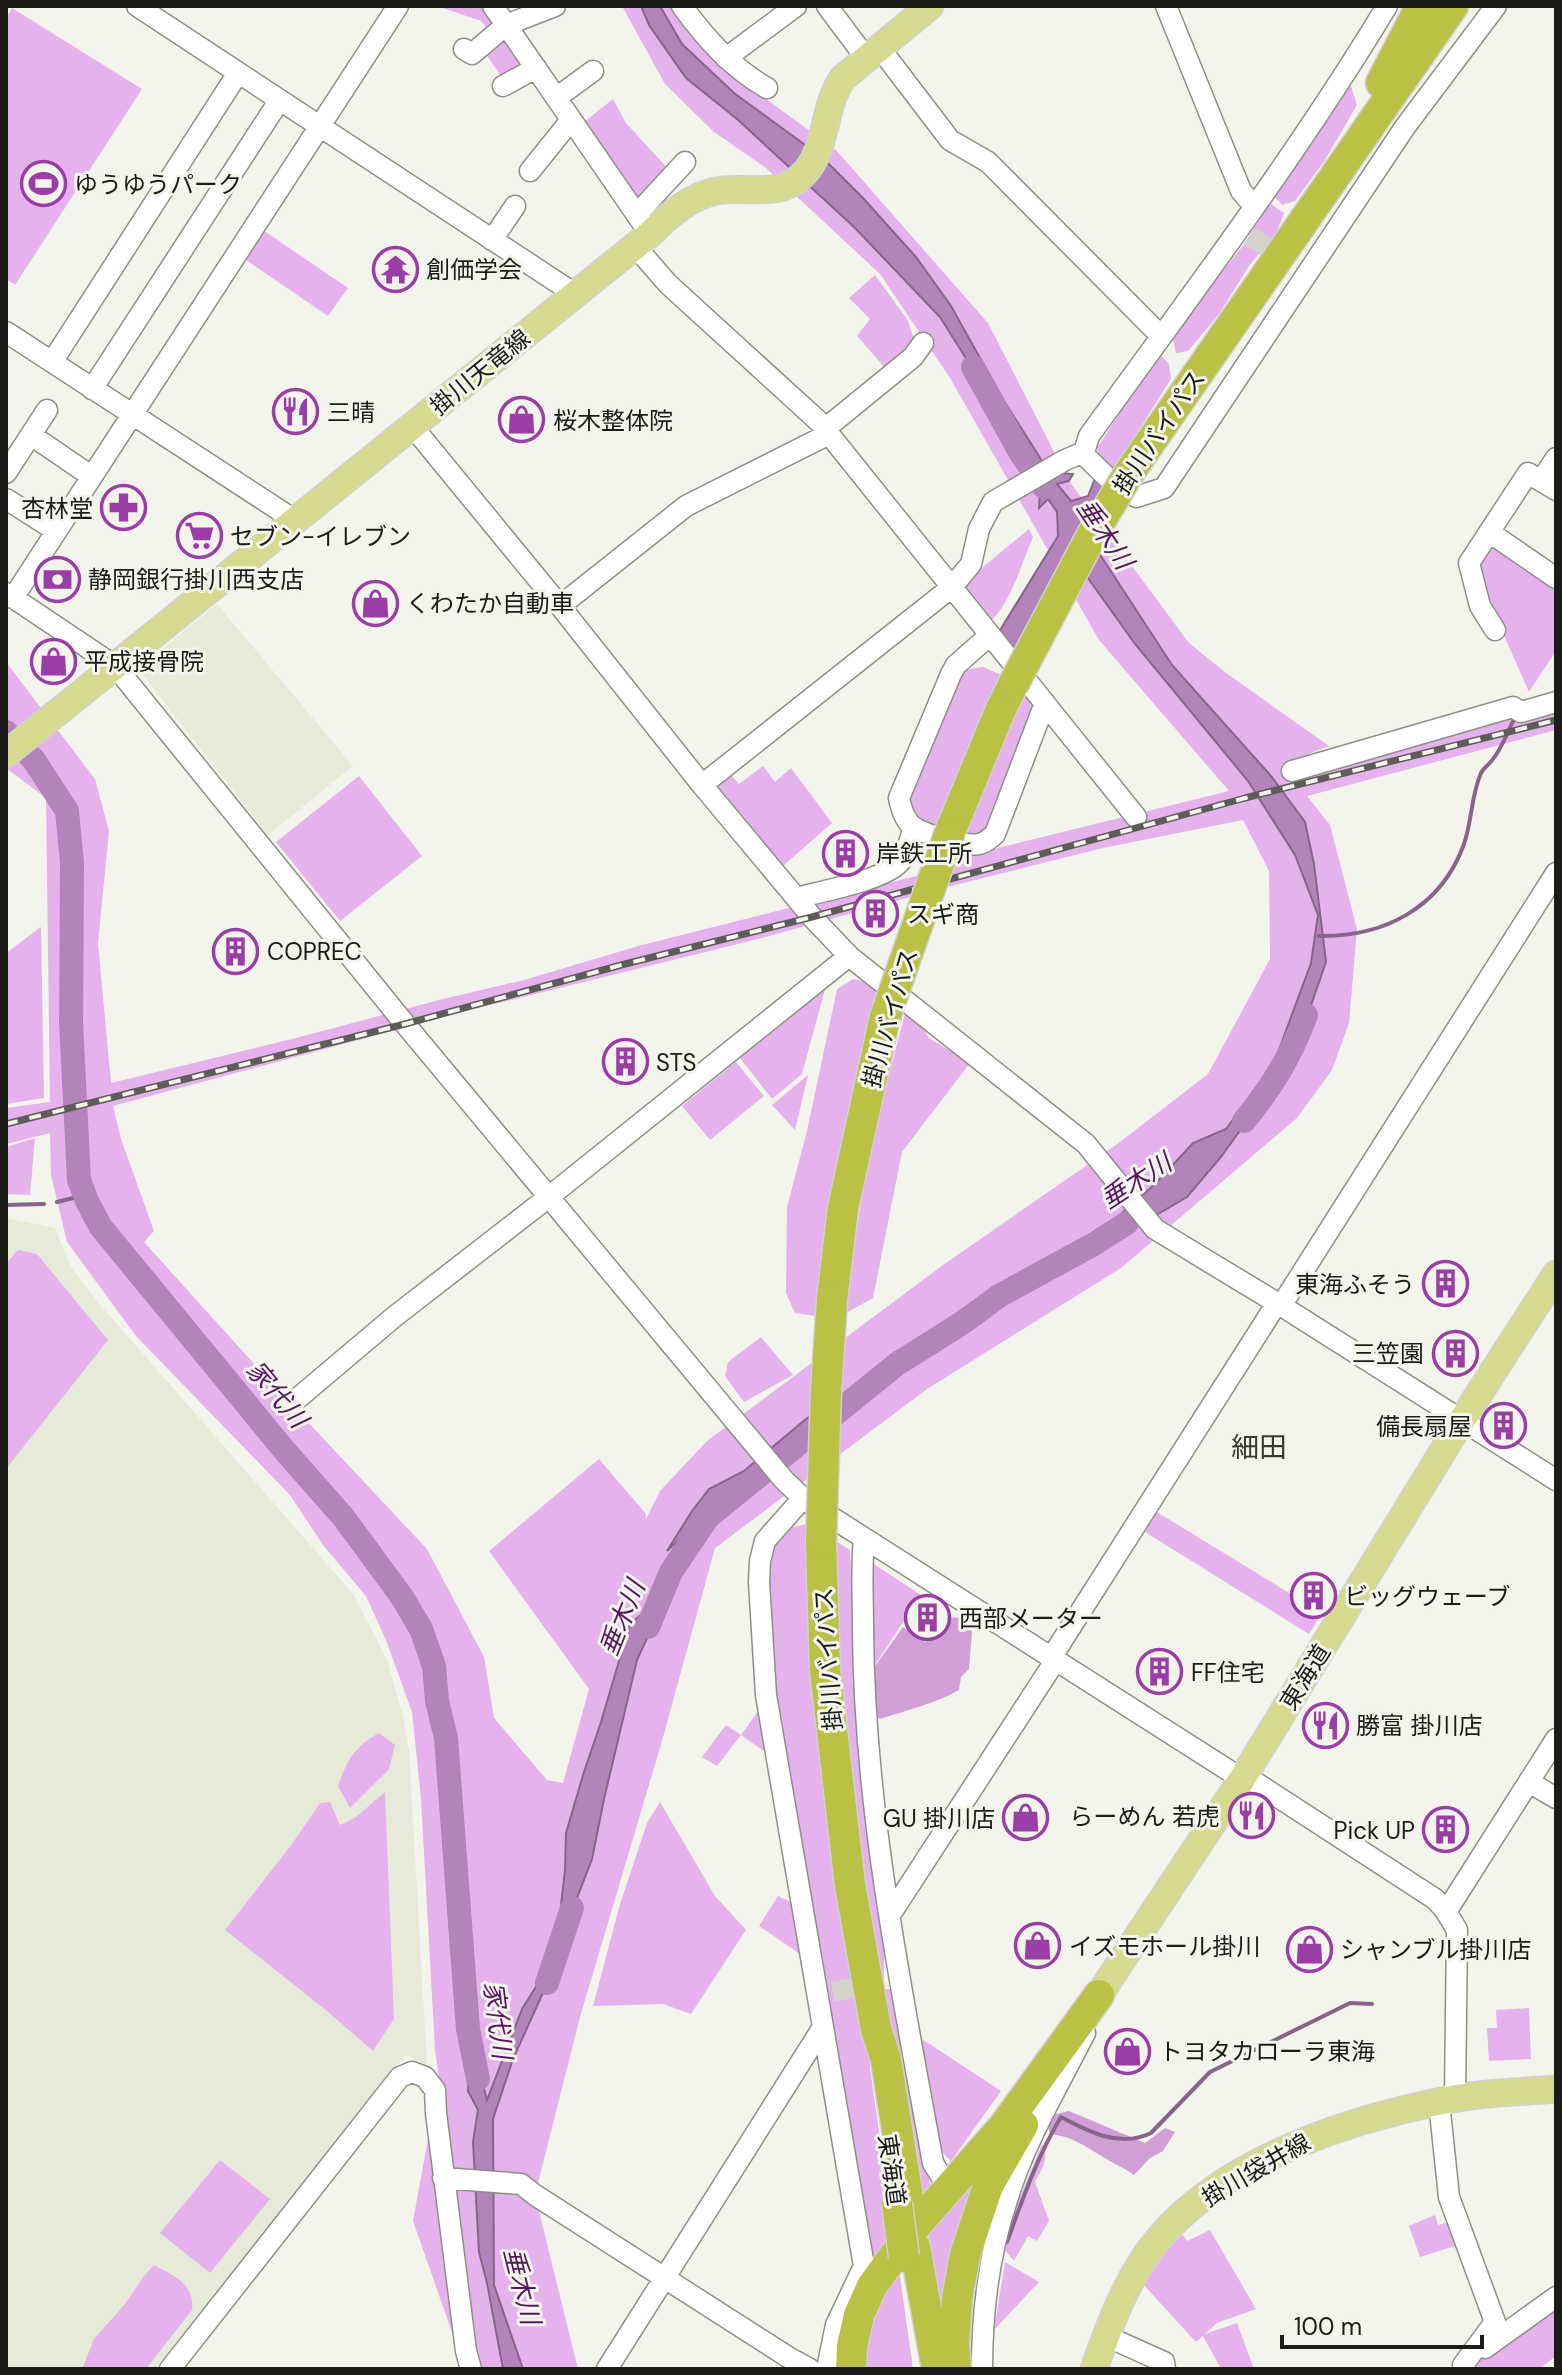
<svg xmlns="http://www.w3.org/2000/svg" width="1562" height="2375" viewBox="0 0 1562 2375" font-family="'DM Sans','Noto Sans JP',sans-serif">
<rect width="100%" height="100%" fill="#f3f4eb"/>
<!-- built -->
<path fill="#e8ead9" d="M217,604L353,766L268,835L138,669Z
M6,1218L55,1228L70,1265L95,1299L354,1595L387,1660L404,1720L409,1751L427,2066L407,2055L395,2067L164,2369H6Z"/>
<!-- green -->
<path fill="#e6b2ed" fill-rule="evenodd" d="M437,6H485L498,25L491,33L481,21Z
M622,6H676L729,72L836,150L988,323L1069,481L1189,643L1226,673L1329,746L1281,765L1291,777L1556,705V730L1307,796L1330,825L1357,929L1349,1023L1332,1070L1297,1118L1121,1268L927,1389L715,1548L662,1741L580,2017L535,2195L578,2369H461L454,2338L413,2221L439,2079L435,2050L421,1799L412,1712L386,1640L366,1596L323,1545L290,1495L136,1336L67,1242L51,1175L50,1133L6,1144V1108L50,1102L46,798L6,768V662L95,779L109,831L98,943L111,1083L296,1038L439,1000L524,980L642,945L936,871L955,848L994,849L1229,791L1099,640L950,378L880,274L766,168L714,132L665,84ZM1243,820L1269,871L1270,959L1208,1074L1116,1145L943,1265L707,1441L660,1491L646,1519V1514L599,1459L489,1551L589,1689L563,1783L547,1780L494,1718L484,1657L427,1549L274,1386L144,1242L154,1231L121,1139L113,1106L470,1010L758,939L928,892L1103,848Z
M12,8L142,89L15,285L6,279V18Z
M504,38L526,67L504,81L486,54Z
M1351,86L1357,105L1325,160L1295,201L1282,205L1274,196L1341,94Z
M613,99L626,123L670,171L640,203L583,123Z
M1270,203L1284,213L1277,232L1249,266L1219,314L1188,351L1176,353L1172,335L1242,247Z
M263,230L348,288L328,316L243,258Z
M875,275L907,319L914,339L886,369L857,336L870,319L849,298Z
M1159,353L1169,364L1171,379L1114,469L1102,461L1097,448Z
M1029,529L1033,537C1021,565 1011,603 988,624L959,587Z
M1495,546L1556,585V651L1529,692L1494,613L1482,593L1475,567Z
M983,667L1006,677L943,827L913,819L904,800L949,695L964,670Z
M1024,692L1034,704L1036,712L986,835L965,836Z
M763,766L775,782L791,768L832,823L783,866L716,787L731,775L739,784Z
M359,776L422,856L340,921L276,842Z
M41,927L44,1098L6,1104V953Z
M853,979L864,981L879,993L816,1316L795,1313L786,1293L787,1207L807,1131L837,989Z
M827,982L802,1074L772,1099L740,1058Z
M905,1014L921,1023L929,1038L970,1063L902,1152L873,1298L844,1314L869,1150Z
M736,1062L764,1096L710,1140L682,1106Z
M808,1075L795,1130L772,1105Z
M35,1138L30,1195L6,1194V1147Z
M18,1250L37,1254L108,1340L6,1469V1264Z
M761,1337L793,1375L744,1402L725,1376L728,1362Z
M1157,1512L1322,1613L1309,1634L1145,1532Z
M808,1524L850,1550L863,1784L884,1912V1981L869,2031L870,2069L895,2242L869,2267L770,1670L769,1556L770,1547L783,1529Z
M869,1561L921,1595L873,1668Z
M761,1707L768,1754L741,1735L717,1766L702,1757L726,1725L741,1735Z
M379,1733L395,1745L389,1769L350,1808L338,1786C348,1759 354,1747 379,1733Z
M385,1792L394,2019L373,2051L327,2011L225,1930L292,1844L320,1803L330,1802L340,1825L356,1817Z
M660,1802L715,1896L746,1930L691,2014L663,2004L593,2006L620,1904L647,1823Z
M778,1896L795,1904L803,1956L759,1926Z
M885,1989H897L932,2197L920,2195Z
M1529,2008L1531,2059L1489,2061L1487,2028H1497L1496,2010Z
M922,2039L1001,2091L951,2161L942,2152L932,2118Z
M1026,2106L952,2244L942,2323L927,2227Z
M1042,2144C1050,2158 1042,2169 1035,2182L1049,2221L1037,2241L1028,2236L1014,2261L1004,2249L1011,2219Z
M220,2160L270,2199L210,2273L160,2233Z
M1435,2215L1438,2225L1453,2221L1461,2244L1420,2257L1409,2226Z
M1210,2230L1256,2309L1217,2323L1205,2334L1237,2323L1254,2369H1221L1203,2336L1196,2342L1141,2282L1180,2231L1187,2241Z
M898,2262L913,2369H859L860,2347Z
M1005,2262L1039,2282L994,2330Z
M154,2265C174,2276 195,2284 192,2310L146,2369H82L94,2339L125,2304L144,2276Z
M1556,2304V2356L1539,2369H1451Z"/>
<!-- forest -->
<path fill="#d29ed8" d="M963,1617L972,1632L969,1669L961,1677L959,1690C934,1704 907,1710 880,1719L872,1712L868,1676L903,1627L925,1642L930,1639L949,1618Z
M1069,2111L1145,2143L1165,2128L1175,2132L1163,2151L1150,2158L1134,2175C1125,2168 1114,2164 1105,2158C1086,2147 1072,2136 1050,2134L1048,2127L1056,2114Z"/>
<!-- water -->
<path fill="#b583bb" stroke="#87648a" stroke-width="2" d="M641,6H660L682,44L734,93L823,158L863,198L916,257L951,306L1004,401L1049,472L1073,474L1069,481L1057,484L1071,501L1088,496L1096,476L1113,483L1084,530L1172,665L1271,776L1305,822L1314,864L1326,962L1301,1034L1265,1096L1221,1157L1187,1197L1127,1232L1088,1243L1155,1184L1193,1143L1226,1129L1273,1066L1311,963L1318,915L1295,855L1248,781L1135,644L1070,553L1014,664L994,640L1058,536L1057,512L1048,499L1039,508L1040,487L989,395L940,317L854,227L737,119L686,78L649,25Z
M845,1400L711,1510L667,1551L692,1511L709,1489L744,1471L807,1418Z
M660,1599L654,1623L637,1660L604,1799L592,1859L562,1937L560,1914L565,1870L566,1833L583,1775L601,1722L630,1624Z
M556,1955L547,1984L513,2059L493,2119L494,2285L523,2369H503L487,2283L479,2252L473,2142L478,2110L468,2091L471,2037L487,2100L522,2009Z"/>
<g fill="none" stroke-linecap="round" stroke-linejoin="round">
<!-- stream -->
<path stroke="#87648a" stroke-width="4" d="M1319,936C1384,937 1441,908 1464,844C1472,821 1471,796 1481,773C1484,767 1489,765 1493,759C1503,747 1508,729 1516,716
M57,1202L85,1195
M6,1205L44,1204
M1007,2242C1023,2198 1037,2157 1061,2117C1089,2132 1120,2148 1151,2133L1210,2072L1350,2003L1372,2004"/>
<!-- river -->
<path stroke="#b583bb" stroke-width="24" d="M973,367L1020,452L1044,487
M6,732L34,760L67,811L72,863L71,1022L79,1180L87,1201L100,1226L285,1451L344,1518L402,1597L421,1629L434,1666L437,1701L446,1738L468,2029L478,2079
M1244,1121C1272,1087 1291,1056 1306,1015
M648,1627L671,1572L708,1517L897,1364L962,1323L999,1296L1094,1244L1127,1223
M547,1983L572,1908"/>
<!-- minor-tunnel -->
<path stroke="#d3d3cb" stroke-width="20" stroke-dasharray="20 10" stroke-linecap="butt" d="M1250,236L1293,265
M833,1992L885,1981"/>
<defs>
<path id="minor" d="M137,6L575,294
M493,6L650,234
M682,6C706,39 732,68 767,88
M827,6L866,58
M1166,6L1241,191L1254,206
M879,47L950,140L988,162L1161,336
M464,49L472,54L506,25L555,6
M726,58L796,6
M503,86L536,68
M556,98L593,71
M530,171L571,120
M637,214L685,162
M492,240L515,206
M635,246L668,284L826,428L829,434L1136,817
M6,332L296,521
M52,362L238,73
M92,389L279,101
M413,427L560,606L702,785L812,917L849,956L1086,1144L1155,1229L1277,1303L1556,1480
M826,428L913,357L923,343
M31,435L91,476
M1082,453L1113,483L1136,497L1164,488L1405,127L1496,6
M1556,458L1541,481L1556,490
M6,473L47,410
M6,499L55,530
M1489,532L1556,578
M6,593L115,666L405,1024L784,1480L803,1498L828,1515L1242,1779
M13,598L398,6
M560,606L686,506L829,434
M1495,630L1480,606L1469,563L1528,473L1541,481
M990,635L956,665L951,674L899,798C901,808 904,819 912,826C923,834 966,847 979,844C986,843 990,838 995,834L1045,703
M1292,771L1513,707L1521,712L1556,702
M702,785L952,587L971,564L979,529L993,502L1065,460L1084,452L1089,436C1191,295 1297,155 1387,6
M796,898C822,891 881,881 899,863C907,855 910,838 914,827
M1281,1306L1556,873
M291,1404L394,1317L550,1196L849,956
M803,1498L765,1541L760,1561L759,1582L766,1695L864,2266L836,2325L827,2369
M864,1538C861,1568 863,1598 863,1629C864,1809 901,1986 933,2163L949,2189
M1051,1658L1277,1303
M1244,1775L1435,1899L1445,1910L1457,1930L1455,2098
M1529,1782L1556,1798
M1446,1912L1556,1739
M890,1915L1055,1661
M1439,2102L1449,2197L1495,2322L1463,2365
M443,2178L521,2184L535,2195L788,2357L810,2369
M1106,2336L1164,2362L1165,2369
M1485,2348L1556,2297
M170,2369L400,2077L412,2072L425,2077L435,2090L436,2113L466,2351L471,2369
M607,2369L823,2027
M982,2369C982,2312 989,2254 1007,2200C1024,2143 1058,2086 1085,2033"/>
<path id="major" d="M6,754L650,234C668,216 690,196 716,191C749,185 783,201 808,169C828,142 823,106 843,78L930,6
M1099,1995L1242,1779L1462,1420L1556,1274
M1094,2369C1107,2333 1120,2296 1141,2263C1203,2165 1344,2120 1452,2099C1486,2092 1522,2092 1556,2089"/>
<path id="highway" d="M1381,83L1421,6
M1129,473L1453,6
M950,832L1001,709L1013,685
M832,1300L843,1208L885,1017
M821,1542L825,1670L850,1885L876,2029L886,2060L908,2198
M915,2247L937,2369
M851,2369L852,2346L859,2315L872,2286L918,2223L1004,2126L1099,1995
M956,2369L954,2344L957,2299L965,2255L988,2186L1023,2125"/>
</defs>
<!-- minor casing -->
<use href="#minor" stroke="#8e8f86" stroke-width="23"/>
<!-- major casing -->
<use href="#major" stroke="#d1d1d1" stroke-width="29"/>
<!-- highway casing -->
<use href="#highway" stroke="#d1d1d1" stroke-width="33"/>
<!-- minor -->
<use href="#minor" stroke="#fff" stroke-width="20"/>
<!-- major -->
<use href="#major" stroke="#d6da8f" stroke-width="26"/>
<!-- highway -->
<use href="#highway" stroke="#bac145" stroke-width="30"/>
<defs>
<path id="rail" d="M6,1124L405,1024L625,964L812,917L1245,798L1556,720"/>
</defs>
<!-- rail casing -->
<use href="#rail" stroke="#5d5d58" stroke-width="7"/>
<!-- rail -->
<use href="#rail" stroke="#f3f4eb" stroke-width="4" stroke-dasharray="12" stroke-linecap="butt"/>
<defs>
<path id="highway-bridge" d="M1013,685L1092,535L1129,473
M885,1017L950,832
M821,1542L826,1392L832,1300
M897,2203L904,2257"/>
</defs>
<!-- highway-bridge casing -->
<use href="#highway-bridge" stroke="#d1d1d1" stroke-width="33" stroke-linecap="butt"/>
<!-- highway-bridge -->
<use href="#highway-bridge" stroke="#bac145" stroke-width="30"/>
</g>
<!-- icons -->
<defs>
<symbol id="stadium-ring" viewBox="-11 -11 22 22"><circle r="9.5" fill="#f3f4eb" stroke="#9a3da6" stroke-width="1.5"/><path d="M0-5a6.5 5 0 1 0 0 10a6.5 5 0 1 0 0-10ZM-3.5-1.8h7v3.6h-7Z" fill="#9a3da6"/></symbol>
<symbol id="temple-ring" viewBox="-11 -11 22 22"><circle r="9.5" fill="#f3f4eb" stroke="#9a3da6" stroke-width="1.5"/><path d="M0-6L5-2H3V0L6.5 2.5H4V6H1.5V3h-3V6H-4V2.5H-6.5L-3 0V-2H-5Z" fill="#9a3da6"/></symbol>
<symbol id="restaurant-ring" viewBox="-11 -11 22 22"><circle r="9.5" fill="#f3f4eb" stroke="#9a3da6" stroke-width="1.5"/><path d="M-5-6h1v4h1v-4h1v4h1v-4h1v5L-1.5 .5V6h-2V.5L-5-1ZM5-6V6H3V1.5H1.5Q1.5-4 5-6Z" fill="#9a3da6"/></symbol>
<symbol id="shop-ring" viewBox="-11 -11 22 22"><circle r="9.5" fill="#f3f4eb" stroke="#9a3da6" stroke-width="1.5"/><path d="M-5-2.5h2.3a2.7 3.5 0 0 1 5.4 0H5L5.5 6h-11ZM-1.5-2.5h3a1.5 2.3 0 0 0-3 0Z" fill="#9a3da6"/></symbol>
<symbol id="pharmacy-ring" viewBox="-11 -11 22 22"><circle r="9.5" fill="#f3f4eb" stroke="#9a3da6" stroke-width="1.5"/><path d="M-2-6h4v4h4v4h-4v4h-4v-4h-4v-4h4Z" fill="#9a3da6"/></symbol>
<symbol id="supermarket-ring" viewBox="-11 -11 22 22"><circle r="9.5" fill="#f3f4eb" stroke="#9a3da6" stroke-width="1.5"/><path d="M-6-5.5h2.5l.6 2H6L4.5 2H-2.5L-4.4-4H-6ZM-1.5 3.2a1.3 1.3 0 1 0 .1 0ZM3 3.2a1.3 1.3 0 1 0 .1 0Z" fill="#9a3da6"/></symbol>
<symbol id="bank-ring" viewBox="-11 -11 22 22"><circle r="9.5" fill="#f3f4eb" stroke="#9a3da6" stroke-width="1.5"/><path d="M-6-4H6V4H-6ZM0-2.3a2.3 2.3 0 1 0 0 4.6a2.3 2.3 0 1 0 0-4.6Z" fill="#9a3da6"/></symbol>
<symbol id="building-ring" viewBox="-11 -11 22 22"><circle r="9.5" fill="#f3f4eb" stroke="#9a3da6" stroke-width="1.5"/><path d="M-4-6H4V6H1V3H-1V6H-4ZM-2.5-4.3h1.7v1.8h-1.7ZM.8-4.3h1.7v1.8H.8ZM-2.5-1h1.7V.8h-1.7ZM.8-1h1.7V.8H.8Z" fill="#9a3da6"/></symbol>
</defs>
<g fill-rule="evenodd">
<use href="#stadium-ring" x="18" y="158" width="51" height="51"/>
<use href="#temple-ring" x="370" y="244" width="51" height="51"/>
<use href="#restaurant-ring" x="270" y="386" width="51" height="51"/>
<use href="#shop-ring" x="496" y="394" width="51" height="51"/>
<use href="#pharmacy-ring" x="98" y="482" width="51" height="51"/>
<use href="#supermarket-ring" x="174" y="510" width="51" height="51"/>
<use href="#bank-ring" x="32" y="554" width="51" height="51"/>
<use href="#shop-ring" x="350" y="578" width="51" height="51"/>
<use href="#shop-ring" x="28" y="636" width="51" height="51"/>
<use href="#building-ring" x="820" y="828" width="51" height="51"/>
<use href="#building-ring" x="850" y="888" width="51" height="51"/>
<use href="#building-ring" x="210" y="926" width="51" height="51"/>
<use href="#building-ring" x="600" y="1036" width="51" height="51"/>
<use href="#building-ring" x="1420" y="1258" width="51" height="51"/>
<use href="#building-ring" x="1430" y="1328" width="51" height="51"/>
<use href="#building-ring" x="1478" y="1400" width="51" height="51"/>
<use href="#building-ring" x="1288" y="1570" width="51" height="51"/>
<use href="#building-ring" x="902" y="1592" width="51" height="51"/>
<use href="#building-ring" x="1134" y="1646" width="51" height="51"/>
<use href="#restaurant-ring" x="1300" y="1700" width="51" height="51"/>
<use href="#restaurant-ring" x="1226" y="1790" width="51" height="51"/>
<use href="#shop-ring" x="1000" y="1792" width="51" height="51"/>
<use href="#building-ring" x="1420" y="1804" width="51" height="51"/>
<use href="#shop-ring" x="1012" y="1920" width="51" height="51"/>
<use href="#shop-ring" x="1284" y="1924" width="51" height="51"/>
<use href="#shop-ring" x="1102" y="2026" width="51" height="51"/>
</g>
<g text-anchor="middle" dominant-baseline="central" stroke-width="6" stroke-linejoin="round" paint-order="stroke">
<!-- poi labels -->
<g font-size="24" fill="#1b1b18" stroke="#f3f4eb" text-anchor="start">
<text x="74" y="184">ゆうゆうパーク</text>
<text x="426" y="269">創価学会</text>
<text x="327" y="412">三晴</text>
<text x="553" y="420">桜木整体院</text>
<text x="93" y="508" text-anchor="end">杏林堂</text>
<text x="230" y="536">セブン-イレブン</text>
<text x="88" y="579">静岡銀行掛川西支店</text>
<text x="406" y="603">くわたか自動車</text>
<text x="84" y="661">平成接骨院</text>
<text x="876" y="853">岸鉄工所</text>
<text x="907" y="914">スギ商</text>
<text x="267" y="951">COPREC</text>
<text x="656" y="1062">STS</text>
<text x="1415" y="1284" text-anchor="end">東海ふそう</text>
<text x="1424" y="1353" text-anchor="end">三笠園</text>
<text x="1472" y="1426" text-anchor="end">備長扇屋</text>
<text x="1344" y="1596">ビッグウェーブ</text>
<text x="959" y="1618">西部メーター</text>
<text x="1191" y="1672">FF住宅</text>
<text x="1356" y="1725">勝富 掛川店</text>
<text x="1220" y="1816" text-anchor="end">らーめん 若虎</text>
<text x="995" y="1818" text-anchor="end">GU 掛川店</text>
<text x="1415" y="1830" text-anchor="end">Pick UP</text>
<text x="1069" y="1946">イズモホール掛川</text>
<text x="1340" y="1949">シャンブル掛川店</text>
<text x="1159" y="2051">トヨタカローラ東海</text>
</g>
<!-- street labels -->
<g font-size="24" fill="#1b1b18" stroke="#f3f4eb">
<text transform="translate(480 372) rotate(-39)">掛川天竜線</text>
<text transform="translate(1159 432) rotate(-56)">掛川バイパス</text>
<text transform="translate(890 1018) rotate(-74)">掛川バイパス</text>
<text transform="translate(828 1659) rotate(-94)">掛川バイパス</text>
<text transform="translate(1305 1677) rotate(-58)">東海道</text>
<text transform="translate(892 2170) rotate(82)">東海道</text>
<text transform="translate(1256 2170) rotate(-30)">掛川袋井線</text>
</g>
<!-- water labels -->
<g font-size="26" font-style="italic" fill="#55175d" stroke="#f3f4eb">
<text transform="translate(1105 534) rotate(56)">垂木川</text>
<text transform="translate(1136 1181) rotate(-33)">垂木川</text>
<text transform="translate(277 1394) rotate(50)">家代川</text>
<text transform="translate(622 1618) rotate(-68)">垂木川</text>
<text transform="translate(498 2020) rotate(83)">家代川</text>
<text transform="translate(522 2286) rotate(76)">垂木川</text>
</g>
<!-- quarter labels -->
<g font-size="28" fill="#383931" stroke="#f3f4eb">
<text x="1259" y="1447">細田</text>
</g>
</g>
<!-- border -->
<rect width="1562" height="2375" fill="none" stroke="#1b1b18" stroke-width="16"/>
<!-- scale -->
<path d="M1282 2335v12h200v-12" fill="none" stroke="#1b1b18" stroke-width="4"/>
<text x="1294" y="2335" font-size="24" fill="#1b1b18" stroke="#f3f4eb" stroke-width="6" paint-order="stroke">100 m</text>
</svg>
